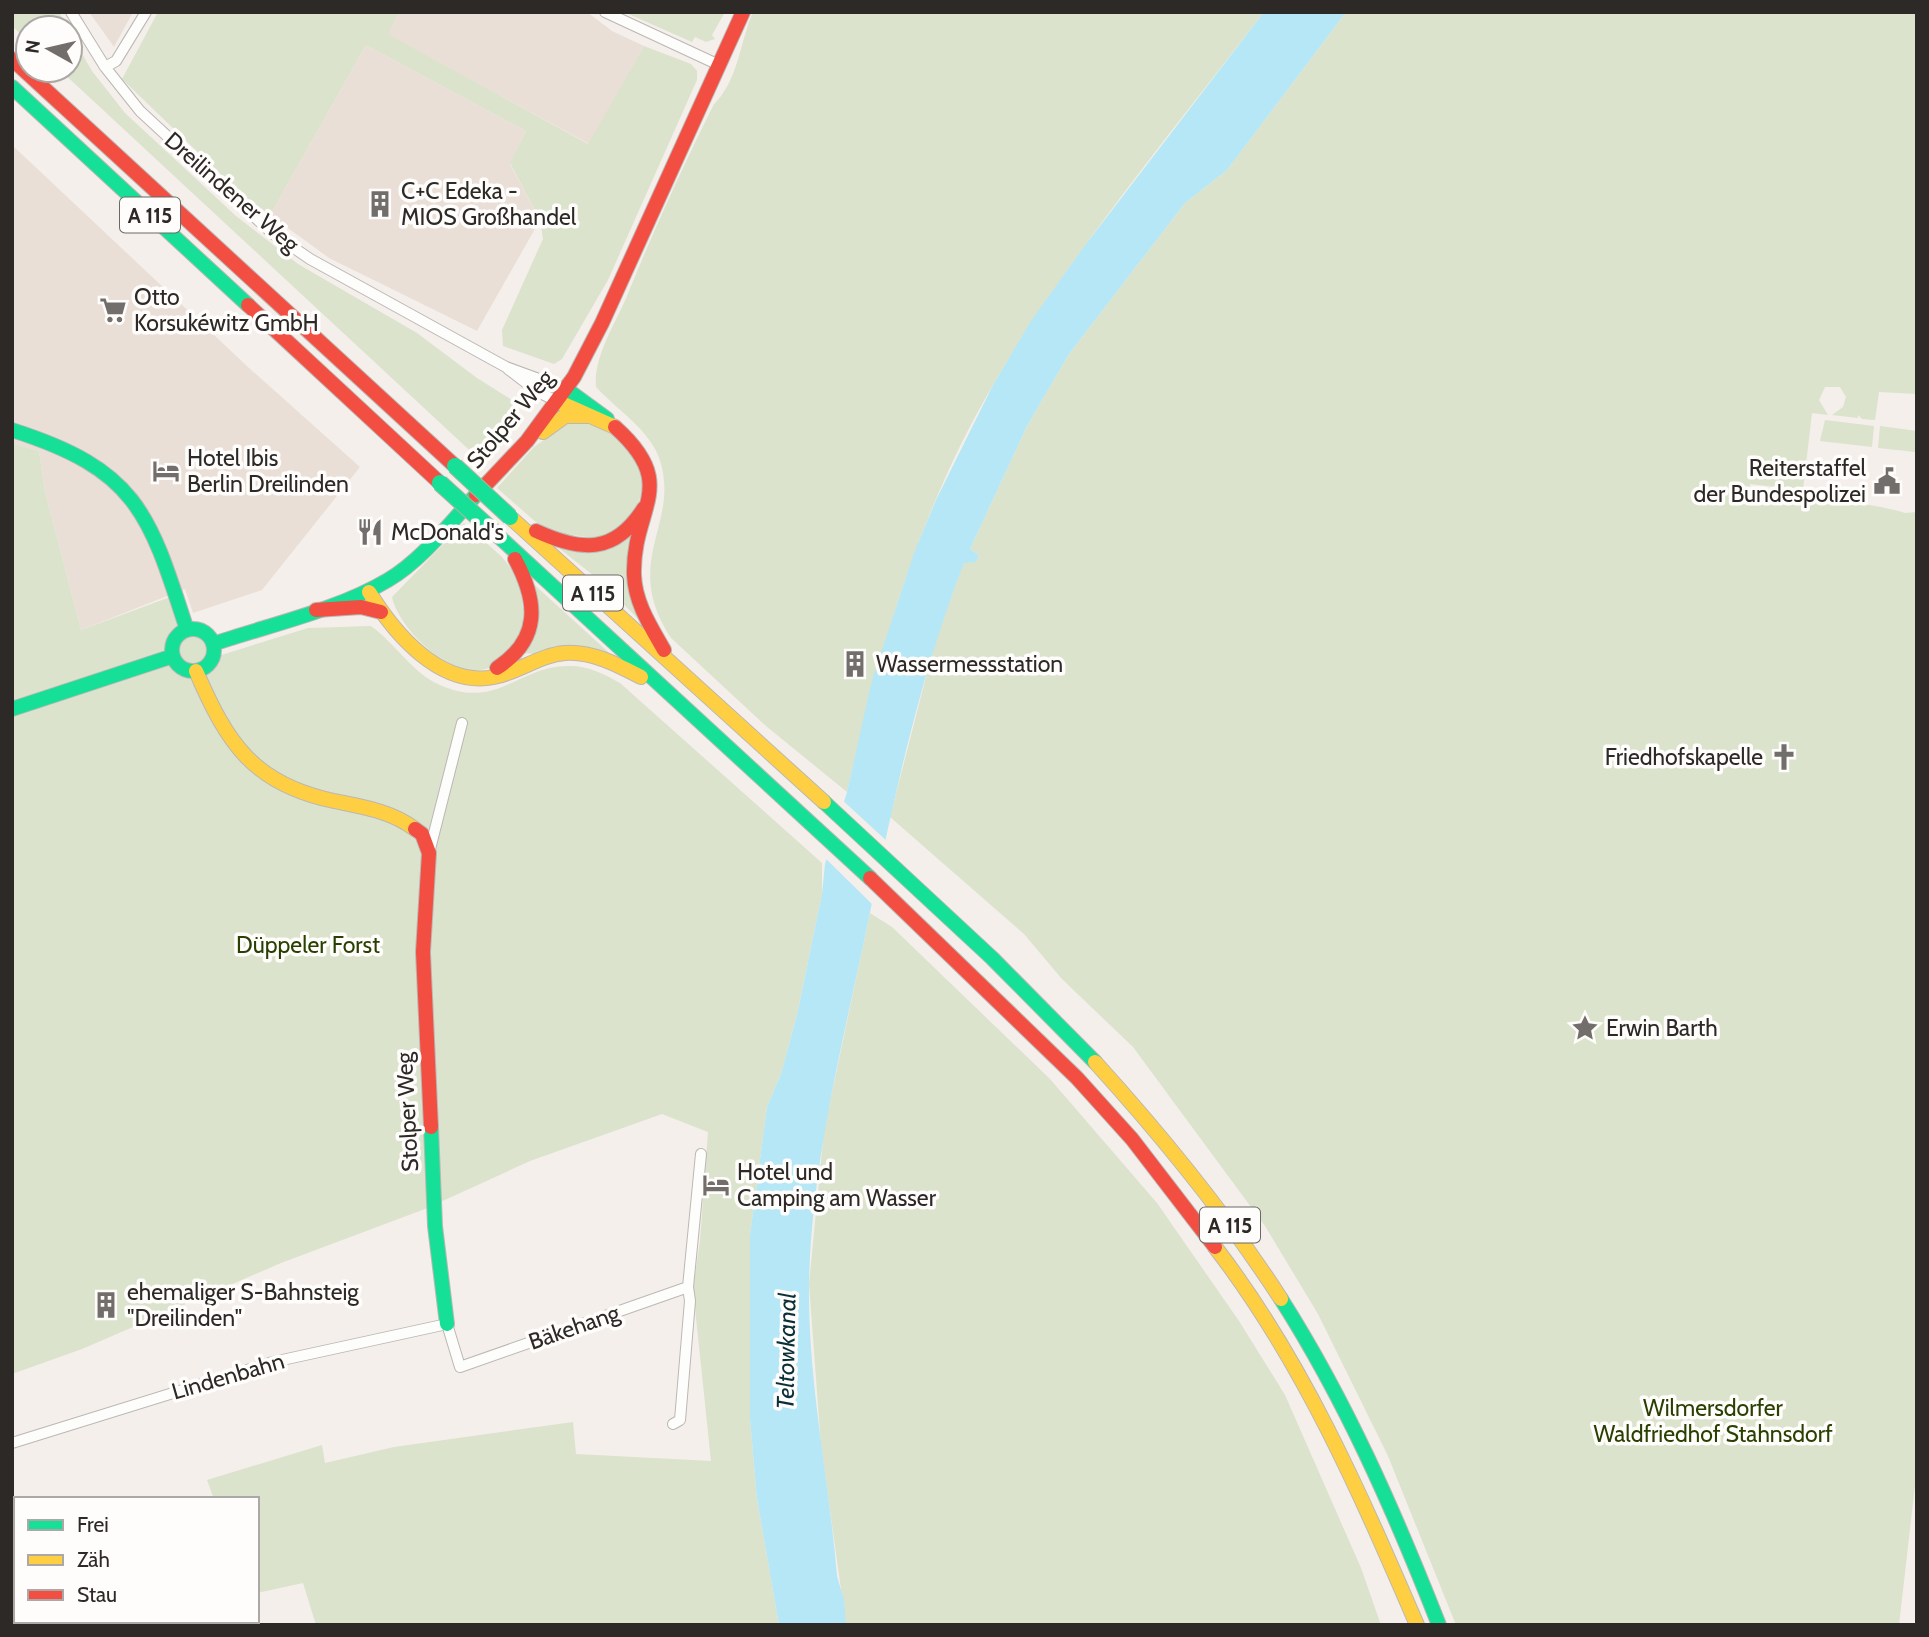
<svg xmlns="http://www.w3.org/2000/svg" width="1929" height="1637" viewBox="0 0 1929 1637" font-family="Cabin,sans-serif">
<rect width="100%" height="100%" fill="#f4efea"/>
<!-- built -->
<path fill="#eadfd7" d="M89,12H133L114,47Z
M399,12H587L612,31L644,46L589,144L387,34Z
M366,45L526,131L510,164L540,220L477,331L329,258L270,215Z
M12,145L248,367L360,467L262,590L193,613L185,589L81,630L45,492L39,451L12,443Z"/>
<!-- green -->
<path fill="#dbe3cc" d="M12,12H59L67,28H28V41L12,26Z
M158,12H399L388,34L588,144L644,46L691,64L697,71V80L608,280L562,359L554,364L503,346L502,330L543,239L540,220L510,163L526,131L366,45L270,215L264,216L122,79Z
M624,12H725L712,35L715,39L706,42L695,37L692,42Z
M753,12H1264C1170,134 1071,253 993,385C919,511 879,650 847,792L766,726L671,638C619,558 684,523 658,455C646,427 616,409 596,387C593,355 618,320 629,291C655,227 683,166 714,104C738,81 740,42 753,12Z
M1346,12H1917V394L1879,392L1875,420L1862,419L1858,415V418L1832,415L1843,407L1846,397L1840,387H1825L1819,400L1828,415L1812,413L1803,490L1750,484L1749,492L1780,496L1784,500C1796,491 1889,507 1905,513L1917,512V1468L1899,1625H1456L1388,1456L1318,1314L1265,1226L1133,1047L1062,979L1024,934L890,817L936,638L964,562H976L979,555L970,549L1027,426L1069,354L1185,203L1227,170Z
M70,33L92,71L125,113L236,216L298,264L417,333L477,378L520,405L479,459L60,70H70Z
M1825,420L1874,426L1872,447L1820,441Z
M569,422H590L624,442L633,452L642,476V492L637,507L628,522L600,539L546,531L497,488L534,447Z
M1880,426L1917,431L1916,452L1878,448Z
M12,443L39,451L45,492L81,630L170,597L177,625L165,653L164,664H170L197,679L208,674L218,656L308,628L371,626C396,644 412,673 440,685C497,711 521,664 570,666C589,666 604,674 620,683L822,863V894L797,1015L781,1074L767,1107L750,1235V1419L757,1499L779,1625H316L303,1583L257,1593V1499H214L207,1480L322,1445L325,1463L394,1447L573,1422L576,1454L711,1461L693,1289L700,1241L708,1132L662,1114L530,1161L425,1209L281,1263L82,1349L12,1374Z
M464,523L502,557L520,580L525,629C516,639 508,655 498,663C461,691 399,631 392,597Z
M633,528L642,623L603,583L560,549Z
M528,579L617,660L521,653Z
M176 649a16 16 0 1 1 32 0a16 16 0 1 1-32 0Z
M870,913L892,927L1050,1079L1157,1203L1239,1321L1285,1395L1361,1568L1381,1625H846L821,1446L809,1284L824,1130Z"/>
<!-- water -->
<path fill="#b5e7f7" d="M1264,12H1346L1227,170L1185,203L1069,354L1027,426L970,549L979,555L976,562L964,563C916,686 890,817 863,946C839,1058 811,1171 809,1286C808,1383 829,1479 837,1576L844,1600L846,1625H779L757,1499L750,1419V1235L767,1107L781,1074L797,1015L822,894L825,864L847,792L872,680L914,553L936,500L993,385L1031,321L1083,248Z"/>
<!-- pier -->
<path fill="#f4efea" d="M839,797L889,843L875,907L823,856Z"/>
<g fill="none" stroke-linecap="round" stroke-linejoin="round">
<defs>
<path id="street" d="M71,12L105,67L140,111L272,233L310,259L506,367L566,389
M605,12L719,65
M105,67L116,61L146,12
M508,369L538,392L559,402
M429,853L462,723
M673,1424L680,1420L690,1301L688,1287L701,1154
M12,1443L273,1362L447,1324L460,1367L688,1287
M146,1621L147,1625
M47,1625L58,1621"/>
<path id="fast" d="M12,87L248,305
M566,389L607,419
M12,430C137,470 149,512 187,630
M495,533L870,878
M172 650a21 21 0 1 1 42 0a21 21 0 1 1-42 0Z
M213,644C269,625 338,610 388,580C422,560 450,523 476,495
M12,709L173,656
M824,802L992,958L1095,1062
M431,1127L435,1226L447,1324
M1281,1299C1346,1401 1395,1513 1439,1625"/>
<path id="slow" d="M559,402L615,427
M543,432L565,416H589
M510,517L824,802
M369,592C394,633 440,688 494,677C519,672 540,655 565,653C592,651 618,665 641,677
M196,671C227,743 253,784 334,801C363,807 391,811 415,829
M1095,1062C1163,1137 1226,1214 1281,1299
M1215,1247C1303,1361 1360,1493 1417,1625"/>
<path id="jam" d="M12,59L455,466
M248,305L440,483
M615,427C681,486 632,507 634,575C635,603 651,627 664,650
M476,495L527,441L574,377L602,323L743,12
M536,531C582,552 615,554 644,508
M316,610L361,607L381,612
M497,668C541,639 538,602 515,559
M415,829L422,834L429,853L423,952L431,1127
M870,878L1077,1078L1132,1139L1215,1247"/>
</defs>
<!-- street casing -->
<use href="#street" stroke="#bbb7b4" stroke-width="12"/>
<!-- fast casing -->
<use href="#fast" stroke="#bbb7b4" stroke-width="16"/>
<!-- slow casing -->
<use href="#slow" stroke="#bbb7b4" stroke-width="16"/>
<!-- jam casing -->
<use href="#jam" stroke="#bbb7b4" stroke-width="16"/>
<!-- street -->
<use href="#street" stroke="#fdfdfc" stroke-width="10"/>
<!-- fast -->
<use href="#fast" stroke="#16e098" stroke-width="14"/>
<!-- slow -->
<use href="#slow" stroke="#ffcf43" stroke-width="14"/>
<!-- jam -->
<use href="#jam" stroke="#f24e42" stroke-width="14"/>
<defs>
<path id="fast-bridge" d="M455,466L510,517
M440,483L495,533"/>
</defs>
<!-- fast-bridge casing -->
<use href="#fast-bridge" stroke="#b5b2a2" stroke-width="18" stroke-linecap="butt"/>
<!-- fast-bridge -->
<use href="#fast-bridge" stroke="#16e098" stroke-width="16"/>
</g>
<!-- icons -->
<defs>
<symbol id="building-bare" viewBox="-9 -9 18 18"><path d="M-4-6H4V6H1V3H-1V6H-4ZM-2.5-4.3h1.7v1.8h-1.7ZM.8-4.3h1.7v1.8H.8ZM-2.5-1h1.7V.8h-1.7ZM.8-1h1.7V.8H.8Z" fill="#726e6b" stroke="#fffdfb" stroke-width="2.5" paint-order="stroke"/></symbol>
<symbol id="supermarket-bare" viewBox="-9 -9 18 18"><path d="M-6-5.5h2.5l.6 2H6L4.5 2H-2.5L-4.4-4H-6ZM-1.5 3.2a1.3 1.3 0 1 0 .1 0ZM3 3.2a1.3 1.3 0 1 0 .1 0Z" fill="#726e6b" stroke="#fffdfb" stroke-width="2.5" paint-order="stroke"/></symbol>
<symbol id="hotel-bare" viewBox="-9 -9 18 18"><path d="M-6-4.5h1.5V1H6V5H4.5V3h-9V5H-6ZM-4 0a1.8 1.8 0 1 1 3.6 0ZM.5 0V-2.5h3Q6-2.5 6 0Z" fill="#726e6b" stroke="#fffdfb" stroke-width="2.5" paint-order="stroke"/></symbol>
<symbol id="civic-bare" viewBox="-9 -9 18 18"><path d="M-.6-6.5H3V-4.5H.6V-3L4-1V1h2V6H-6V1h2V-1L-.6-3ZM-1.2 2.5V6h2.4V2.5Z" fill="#726e6b" stroke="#fffdfb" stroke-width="2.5" paint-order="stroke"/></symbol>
<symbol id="restaurant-bare" viewBox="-9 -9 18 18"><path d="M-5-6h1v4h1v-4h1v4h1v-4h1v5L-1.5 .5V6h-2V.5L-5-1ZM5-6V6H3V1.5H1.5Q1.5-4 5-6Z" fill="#726e6b" stroke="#fffdfb" stroke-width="2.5" paint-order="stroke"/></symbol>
<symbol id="church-bare" viewBox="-9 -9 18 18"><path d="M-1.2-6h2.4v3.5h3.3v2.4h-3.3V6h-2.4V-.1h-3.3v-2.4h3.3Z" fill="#726e6b" stroke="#fffdfb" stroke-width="2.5" paint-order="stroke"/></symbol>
<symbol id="sight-bare" viewBox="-9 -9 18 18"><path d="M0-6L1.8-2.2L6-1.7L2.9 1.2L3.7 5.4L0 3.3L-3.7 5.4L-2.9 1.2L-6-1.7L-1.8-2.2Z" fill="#726e6b" stroke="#fffdfb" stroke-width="2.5" paint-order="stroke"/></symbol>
</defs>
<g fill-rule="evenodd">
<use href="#building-bare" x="361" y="185" width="38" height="38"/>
<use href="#supermarket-bare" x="94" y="291" width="38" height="38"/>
<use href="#hotel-bare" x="147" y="452" width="38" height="38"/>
<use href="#civic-bare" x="1868" y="462" width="38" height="38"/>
<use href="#restaurant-bare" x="351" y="513" width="38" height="38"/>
<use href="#building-bare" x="836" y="645" width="38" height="38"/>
<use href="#church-bare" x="1765" y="738" width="38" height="38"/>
<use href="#sight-bare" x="1566" y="1009" width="38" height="38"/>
<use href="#hotel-bare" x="697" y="1166" width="38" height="38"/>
<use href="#building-bare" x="87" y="1286" width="38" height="38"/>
</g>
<g text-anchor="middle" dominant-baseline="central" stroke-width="7" stroke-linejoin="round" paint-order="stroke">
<!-- shield labels -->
<g fill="#fffdfb" stroke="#6b6966" stroke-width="2">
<rect x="120" y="197.5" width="60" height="35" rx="5"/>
<rect x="563" y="575.5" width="60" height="35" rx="5"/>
<rect x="1200" y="1207.5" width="60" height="35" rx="5"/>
</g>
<g font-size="21" font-weight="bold" fill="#2c2926">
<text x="150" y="215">A 115</text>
<text x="593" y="593">A 115</text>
<text x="1230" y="1225">A 115</text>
</g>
<!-- poi labels -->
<g font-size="23" fill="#2c2926" stroke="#fffdfb" text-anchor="start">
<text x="401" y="191">C+C Edeka -<tspan x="401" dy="26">MIOS Großhandel</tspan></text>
<text x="134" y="297">Otto<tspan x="134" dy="26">Korsukéwitz GmbH</tspan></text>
<text x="187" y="458">Hotel Ibis<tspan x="187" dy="26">Berlin Dreilinden</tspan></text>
<text x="1866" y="468" text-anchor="end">Reiterstaffel<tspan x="1866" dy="26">der Bundespolizei</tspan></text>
<text x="391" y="532">McDonald's</text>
<text x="876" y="664">Wassermessstation</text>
<text x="1763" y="757" text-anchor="end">Friedhofskapelle</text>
<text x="1606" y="1028">Erwin Barth</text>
<text x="737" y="1172">Hotel und<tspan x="737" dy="26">Camping am Wasser</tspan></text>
<text x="127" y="1292">ehemaliger S-Bahnsteig<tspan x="127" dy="26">"Dreilinden"</tspan></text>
</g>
<!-- street labels -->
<g font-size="23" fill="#2c2926" stroke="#fffdfb">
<text transform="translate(232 192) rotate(41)">Dreilindener Weg</text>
<text transform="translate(510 419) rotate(-50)">Stolper Weg</text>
<text transform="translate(407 1112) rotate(-93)">Stolper Weg</text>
<text transform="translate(574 1327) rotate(-19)">Bäkehang</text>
<text transform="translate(228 1376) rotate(-16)">Lindenbahn</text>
</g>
<!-- park labels -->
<g font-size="23" fill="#2a4002" stroke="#fffdfb">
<text x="308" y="945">Düppeler Forst</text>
<text x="1713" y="1408">Wilmersdorfer<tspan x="1713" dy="26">Waldfriedhof Stahnsdorf</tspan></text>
</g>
<!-- water labels -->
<g font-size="24" font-style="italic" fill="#0b2f39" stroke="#fffdfb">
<text transform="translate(786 1351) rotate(-89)">Teltowkanal</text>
</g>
</g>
<!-- border -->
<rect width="1929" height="1637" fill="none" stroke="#2c2926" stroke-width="28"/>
<!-- legend -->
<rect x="14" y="1497" width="245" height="126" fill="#fffdfb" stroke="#aba8a6" stroke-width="2"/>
<rect x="28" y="1520" width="35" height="10" fill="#16e098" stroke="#aba8a6" stroke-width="2"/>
<text x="77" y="1532" font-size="21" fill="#2c2926">Frei</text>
<rect x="28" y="1555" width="35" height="10" fill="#ffcf43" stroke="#aba8a6" stroke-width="2"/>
<text x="77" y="1567" font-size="21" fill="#2c2926">Zäh</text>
<rect x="28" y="1590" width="35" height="10" fill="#f24e42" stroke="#aba8a6" stroke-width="2"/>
<text x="77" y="1602" font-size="21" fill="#2c2926">Stau</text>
<!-- north arrow -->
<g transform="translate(49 49) rotate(278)"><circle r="33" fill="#fffdfb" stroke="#aba8a6" stroke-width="2"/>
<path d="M0-5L12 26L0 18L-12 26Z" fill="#726e6b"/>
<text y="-10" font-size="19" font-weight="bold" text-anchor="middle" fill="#2c2926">N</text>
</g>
</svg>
